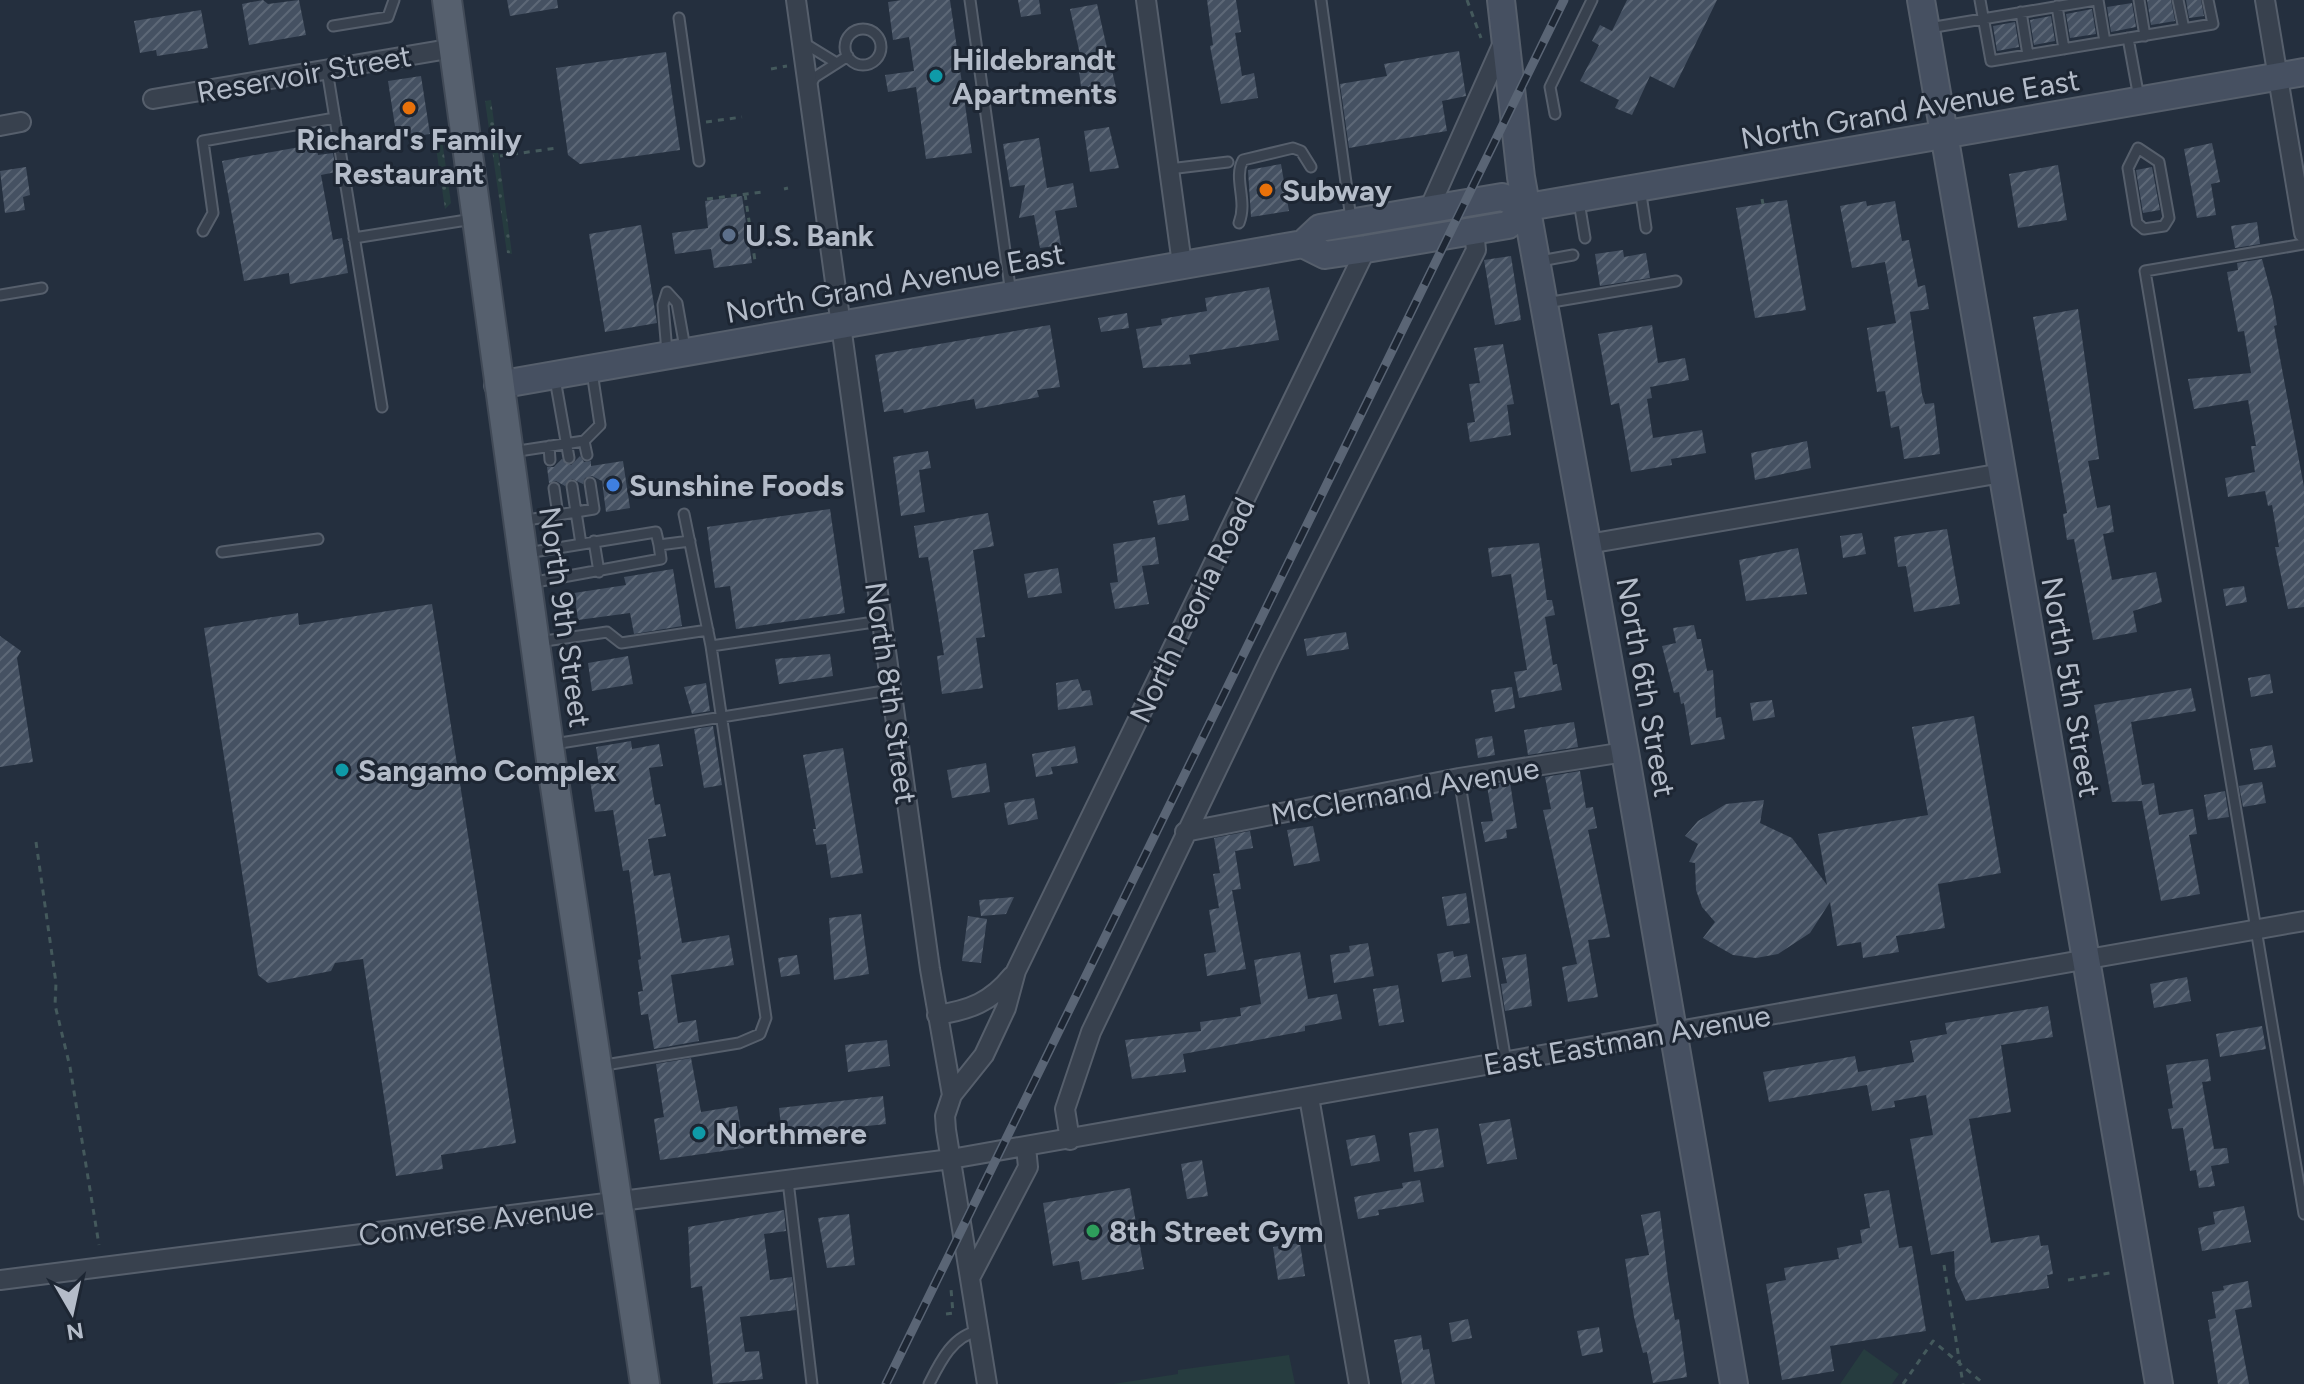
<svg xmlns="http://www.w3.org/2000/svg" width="2304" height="1384" viewBox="0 0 2304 1384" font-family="Figtree,sans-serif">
<defs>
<pattern id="grass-dots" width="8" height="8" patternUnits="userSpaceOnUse" patternTransform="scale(2)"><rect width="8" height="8" fill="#263c3f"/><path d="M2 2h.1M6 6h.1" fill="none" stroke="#435659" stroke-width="1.8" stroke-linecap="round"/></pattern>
<pattern id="building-hatch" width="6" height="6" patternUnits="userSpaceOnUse" patternTransform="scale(2)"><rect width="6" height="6" fill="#455162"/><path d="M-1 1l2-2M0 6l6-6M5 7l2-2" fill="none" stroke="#5d6877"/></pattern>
</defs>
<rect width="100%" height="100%" fill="#242f3e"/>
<!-- grass -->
<path fill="url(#grass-dots)" d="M491,100L512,254L507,253L485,101Z
M441,133L451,203L445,209L434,134Z"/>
<!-- park -->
<path fill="#263c3f" d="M1864,1349L1899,1374L1892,1384H1840Z
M1289,1355L1295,1384H1113L1178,1374V1370Z"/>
<!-- building -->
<path fill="url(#building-hatch)" d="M263,0L268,4L299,0L306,35L249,45L242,4Z
M507,0H557L558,8L510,16Z
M902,0H950L972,153L926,159L916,87L888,92L885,75L914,71L909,37L893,40L888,2Z
M1018,0H1039L1041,14L1021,17Z
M1207,0H1236L1241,32L1235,33L1242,76L1254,73L1258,98L1221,104L1210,46L1213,45Z
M1627,0H1717L1674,88L1650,76L1632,115L1615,108L1619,100L1580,81L1599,45L1592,41L1600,25L1612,31Z
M2147,0H2171L2175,21L2151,25Z
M2186,0H2201L2204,16L2189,18Z
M2132,3L2136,27L2111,32L2107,7Z
M1097,4L1116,88L1082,93L1078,65L1082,64L1070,9Z
M2092,9L2096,34L2070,38L2066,14Z
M201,10L208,48L157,56L156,50L140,53L134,21Z
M2051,16L2055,41L2034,45L2030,20Z
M2015,22L2019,47L1997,51L1993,26Z
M1459,51L1466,96L1442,101L1447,131L1349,148L1340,84L1387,76L1384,64Z
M666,52L680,150L580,164L568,155L556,68Z
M421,76L430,134L397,139L388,81Z
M1109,127L1119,168L1090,172L1084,131Z
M1039,138L1047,188L1073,183L1077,207L1055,211L1061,245L1040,248L1034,215L1019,218L1025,185L1010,187L1003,144Z
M2212,143L2220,182L2211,184L2216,215L2197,218L2184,149Z
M316,144L318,155L333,153L336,172L321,175L333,240L342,238L348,273L290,284L289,273L244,281L222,161Z
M1281,164L1289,211L1251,217L1248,170Z
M2058,165L2067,220L2018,228L2009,174Z
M26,167L30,195L23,197L25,210L5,213L0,171Z
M2152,167L2160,210L2143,213L2136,170Z
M742,196L752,263L714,268L711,249L675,254L672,233L708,228L705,201Z
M1787,200L1806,310L1755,318L1736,208Z
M1866,201L1867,206L1895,201L1902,241L1909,240L1918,287L1925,285L1929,309L1910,312L1922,394L1925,404L1934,403L1940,454L1904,459L1899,426L1891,428L1885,391L1877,392L1867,328L1896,323L1885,262L1852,268L1840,206Z
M2257,222L2260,244L2235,248L2231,226Z
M641,225L657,323L605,332L589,234Z
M1623,250L1624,257L1646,253L1650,278L1600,286L1595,254Z
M1511,256L1521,320L1495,325L1484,260Z
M2262,259L2273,300L2277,325L2274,326L2304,487V607L2288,609L2275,547H2279L2272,505L2268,506L2265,491L2228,497L2225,478L2255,472L2251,446H2256L2248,400L2194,409L2188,379L2251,373L2244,331L2238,332L2227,272L2238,270L2237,263Z
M1269,287L1279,340L1189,355L1191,364L1143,368L1136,329L1162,325L1161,319L1207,311L1205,298Z
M2078,309L2099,459L2088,461L2097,508L2110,505L2114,532L2103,534L2112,580L2156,572L2162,602L2133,611L2137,632L2093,640L2074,539L2067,540L2063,514L2067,513L2033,317Z
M1127,313L1129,328L1101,332L1098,318Z
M1050,325L1060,387L1037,390L1039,397L976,409L974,399L904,413L903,409L884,412L875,355Z
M1652,325L1658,363L1685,358L1689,380L1650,387L1652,398L1647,399L1653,438L1702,430L1706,453L1671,459L1672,465L1631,472L1619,403L1611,405L1598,334Z
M1503,344L1514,404L1507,405L1511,435L1470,442L1467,423L1475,422L1469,384L1480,383L1474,348Z
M1807,441L1811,468L1755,480L1751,453Z
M928,451L931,468L919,470L925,512L901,516L893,457Z
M580,456L584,462L591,461V466L623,461L630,508L606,512L602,481L592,476L585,478L583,484L572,479L565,486L556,481L549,483L547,467H554L562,459L571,465Z
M1185,495L1189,520L1158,525L1153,501Z
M830,509L845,613L736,629L730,586L715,588L707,527Z
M988,513L994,546L973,550L985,637L976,638L983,688L942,694L937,656L944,655L937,610L928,557L919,558L914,526Z
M1947,529L1960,604L1914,612L1906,566L1898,567L1894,537Z
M1862,533L1866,554L1843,558L1840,536Z
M1155,537L1159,564L1142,566L1149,604L1115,609L1110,583L1118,582L1113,544Z
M1539,543L1547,600H1552L1555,615L1545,617L1553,665L1557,664L1562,690L1519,698L1514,672L1527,670L1511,574L1492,577L1488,548Z
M1798,548L1807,594L1746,601L1739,560Z
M1058,568L1062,593L1028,598L1024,574Z
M673,569L682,626L634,634L630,613L578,620L574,593L626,585L624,577Z
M2244,586L2247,602L2226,606L2223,589Z
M432,604L516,1143L441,1155L443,1169L396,1176L363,959L335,963L331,971L268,983L258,975L204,628L298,613L299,625Z
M1694,625L1697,639H1701L1707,671L1713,670L1716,718L1721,717L1725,739L1691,745L1684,703L1681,704L1679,692L1674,693L1662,646L1676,643L1673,628Z
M1346,632L1349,649L1307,656L1304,639Z
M0,636L21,651L17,658L33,762L0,767Z
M830,654L833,676L779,684L775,659Z
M628,656L633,684L592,691L588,663Z
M2270,674L2273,693L2251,697L2248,678Z
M1078,679L1082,691L1090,690L1093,705L1058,710L1056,683Z
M706,683L710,711L692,714L684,687Z
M1512,687L1515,708L1495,712L1491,690Z
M2191,688L2196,711L2131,722L2142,785L2154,783L2159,815L2193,809L2197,834L2189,835L2200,894L2161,901L2142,801L2112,802L2094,705Z
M1772,700L1775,717L1753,721L1750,703Z
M1974,716L2001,873L1938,884L1945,928L1896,936L1899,952L1863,958L1861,942L1837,946L1830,902L1810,933L1778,954L1756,958L1733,955L1703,938L1715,922L1702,907L1696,890L1695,863L1689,862L1698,844L1685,836L1698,821L1726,804L1764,800L1760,823L1792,838L1827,885L1818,834L1928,815L1912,727Z
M1574,722L1578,747L1528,755L1524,730Z
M713,726L722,785L704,788L694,729Z
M1492,736L1495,755L1478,758L1475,739Z
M631,741L632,749L659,744L663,766L649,768L655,805L660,804L666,836L648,839L654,876L670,873L682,943L729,935L734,965L671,975L678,1023L696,1020L699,1041L654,1049L648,1014L641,1015L638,992L643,991L638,960L641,959L629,870L623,871L613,810L595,812L590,780L601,779L596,747Z
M2272,745L2276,767L2254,770L2250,749Z
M1075,746L1078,763L1051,767L1053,774L1036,777L1032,754Z
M843,748L863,873L831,878L826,844L816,845L813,829H816L803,755Z
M986,763L990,792L952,798L947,770Z
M1580,771L1586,808L1593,807L1597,828L1588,830L1610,937L1588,940L1598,997L1568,1002L1562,967L1577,964L1543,810L1551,809L1545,777Z
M1510,782L1517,828L1506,830L1507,838L1485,842L1481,822L1493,821L1487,786Z
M2262,782L2266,803L2243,807L2239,786Z
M2225,791L2229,817L2208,820L2204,795Z
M1034,798L1038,819L1008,825L1004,803Z
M1313,826L1320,861L1294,866L1287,830Z
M1250,831L1253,848L1235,851L1241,889L1232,890L1246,969L1207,976L1204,954L1216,952L1209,910L1219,908L1213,874L1220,873L1214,838Z
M1466,893L1470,923L1447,926L1442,897Z
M1014,897L1006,914L981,916L979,900Z
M861,914L869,974L834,980L829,918Z
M968,916L987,919L981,963L962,961Z
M1368,943L1374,976L1334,983L1330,955L1350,952L1349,946Z
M1453,951L1454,957L1467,954L1471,977L1442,982L1437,954Z
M1300,952L1308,999L1337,994L1342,1019L1305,1026V1031L1183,1054L1186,1072L1132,1079L1125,1040L1201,1031L1200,1022L1241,1016L1240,1008L1261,1004L1254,960Z
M1526,954L1532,1006L1505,1011L1501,984L1507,983L1502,958Z
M797,955L800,974L781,977L778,958Z
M2187,977L2191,1001L2154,1008L2150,984Z
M1398,985L1404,1022L1379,1026L1373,989Z
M2048,1006L2053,1037L2001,1045L2011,1112L1969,1119L1991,1243L2039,1235L2041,1246L2048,1245L2053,1274L2047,1275L2049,1288L1966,1301L1955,1276L1954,1251L1931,1255L1910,1139L1933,1135L1926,1095L1894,1101L1895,1107L1872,1111L1867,1085L1769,1102L1763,1072L1855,1056L1858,1072L1914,1062L1910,1041L1947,1034L1945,1023Z
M2262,1026L2266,1049L2220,1057L2216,1034Z
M887,1040L890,1066L848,1072L845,1045Z
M691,1058L701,1112L737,1106L744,1148L660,1160L654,1119L664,1117L656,1064Z
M2208,1059L2211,1081L2202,1082L2214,1149L2227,1148L2229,1163L2211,1166L2215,1186L2199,1188L2196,1170L2190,1171L2183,1128L2172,1129L2168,1109L2173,1108L2166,1065Z
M883,1096L886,1124L782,1135L779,1108Z
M1510,1119L1517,1159L1487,1164L1479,1124Z
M1438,1128L1444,1167L1414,1172L1409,1133Z
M1375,1135L1380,1161L1351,1166L1346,1140Z
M1202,1160L1208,1196L1187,1199L1181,1164Z
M1420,1180L1424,1202L1378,1210L1379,1215L1358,1219L1354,1197L1403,1188L1402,1183Z
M1130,1188L1144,1269L1082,1280L1079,1261L1053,1266L1043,1203Z
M1889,1190L1899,1248L1912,1246L1926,1331L1830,1346L1834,1371L1782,1380L1766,1284L1786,1280L1784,1268L1839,1259L1837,1248L1862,1243L1860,1230L1870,1228L1864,1194Z
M2244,1206L2251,1242L2202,1251L2198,1228L2215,1224L2213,1212Z
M784,1210L786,1231L764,1234L770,1280L792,1277L796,1310L740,1317L745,1352L759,1351L763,1379L713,1384L702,1286L691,1288L688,1227Z
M1660,1211L1668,1278L1675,1320L1679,1319L1687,1377L1653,1383L1647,1352L1643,1353L1634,1317L1625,1259L1649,1255L1641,1215Z
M849,1214L855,1265L827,1268L818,1218Z
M1300,1243L1305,1276L1278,1280L1273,1247Z
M2248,1281L2252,1307L2235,1310L2249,1384H2218L2208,1320L2216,1318L2212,1292L2224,1290L2223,1286Z
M1468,1319L1472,1338L1452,1342L1449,1323Z
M1599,1327L1603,1352L1582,1356L1577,1331Z
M1421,1335L1423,1350L1429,1349L1435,1384H1402L1394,1340Z"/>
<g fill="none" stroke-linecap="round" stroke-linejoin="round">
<defs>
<path id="service" d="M970,0L1011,294
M1321,0L1351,219
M1980,0L1991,61L2213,24L2208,0
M2098,0L2105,42
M2139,0L2145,36
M2178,0L2184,29
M2057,6L2064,49
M2021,12L2028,55
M679,18L699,161
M333,26L388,17L394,0
M1929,28L2096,0
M845 47a18 18 0 1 1 36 0a18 18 0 1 1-36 0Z
M2128,38L2139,98
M804,43L835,62
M327,70L382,407
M809,87L815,77L848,56
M1555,114L1550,87L1592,0
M2138,148L2159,162L2169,218L2164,226L2144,229L2137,223L2128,168Z
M1169,169L1228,162
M1640,188L1646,228
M1579,202L1585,238
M1239,223C1248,200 1233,179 1243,160L1293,148L1301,151L1311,167
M203,231L213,213L203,141L335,118
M354,238L473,219
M2304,244L2145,271L2304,1214
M1540,261L1573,255
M0,295L42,288
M1546,303L1676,281
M667,352L663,305L667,292L677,303L685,348
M555,379L569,458
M584,441L587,455
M549,446L550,460
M512,452L584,441L600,425L592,372
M572,486L581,544
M554,488L558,515
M684,514L711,646
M521,521L594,509L590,483
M594,541L599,572
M222,552L318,539
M527,553L656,532L659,545
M530,583L661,559L659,545L690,541
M538,642L607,632L621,643L708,630
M554,744L890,690
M1459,778L1506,1062
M599,1066L739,1043L760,1034L766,1018L711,646L881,621
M788,1181L812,1384
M929,1384C940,1362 953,1335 979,1331"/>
<path id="minor" d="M796,0L930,969L952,1095L945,1116L946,1130L987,1384
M1146,0L1182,264
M2265,0L2304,233
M153,99L454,48
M0,126L21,122
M1429,209L1503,43
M1588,544L2002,473
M1185,832L1459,778L1625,752
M937,1015C970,1010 991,1002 1012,976
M952,1095L984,1055L1006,1008L1016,971L1366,249
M1309,1097L1359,1384
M1070,1140L1065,1109L1091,1032L1269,661L1476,250L1474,231
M971,1276L1028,1167L1026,1147
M0,1280L951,1159L2304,921"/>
<path id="secondary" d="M1501,0L1521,177L1625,752L1734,1384
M1921,0L2159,1384
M1303,244L1325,255L1366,249L1508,225L1528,207
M498,385L1303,244L1320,228L1502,197L1528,207L2304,72"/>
<path id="primary" d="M447,0L551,760L645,1384"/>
</defs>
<!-- service casing -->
<use href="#service" stroke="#565f6c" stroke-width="13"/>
<!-- minor casing -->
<use href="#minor" stroke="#565f6c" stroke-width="22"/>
<!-- secondary casing -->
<use href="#secondary" stroke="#565f6c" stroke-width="30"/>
<!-- primary casing -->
<use href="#primary" stroke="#414a57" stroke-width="32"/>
<!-- path -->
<path stroke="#44595c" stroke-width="3" stroke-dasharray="6 6" stroke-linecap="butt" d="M1467,0L1481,38
M771,69L787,66
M706,122L742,117
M500,156L557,148
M784,189L788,188
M745,194L755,261
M707,199L762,192
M1762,199L1763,204
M36,842L56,983L55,1005L70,1067L99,1245
M1944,1265L1963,1384
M2068,1280L2110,1273
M946,1314L953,1313L951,1289
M1903,1384L1933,1341L1984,1384"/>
<!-- service -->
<use href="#service" stroke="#38414e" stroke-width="9"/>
<!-- minor -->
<use href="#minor" stroke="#38414e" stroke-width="18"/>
<!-- secondary -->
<use href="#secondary" stroke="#465061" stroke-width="26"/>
<!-- primary -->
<use href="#primary" stroke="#56606e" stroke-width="28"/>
<defs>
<path id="rail" d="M886,1384L1564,0"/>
</defs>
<!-- rail casing -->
<use href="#rail" stroke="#5a6575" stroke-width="9"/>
<!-- rail -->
<use href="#rail" stroke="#1d2633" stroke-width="6" stroke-dasharray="18" stroke-linecap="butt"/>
</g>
<!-- markers -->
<g fill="#0f9aa8" stroke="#1d2633" stroke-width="3">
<circle cx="936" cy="76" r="8"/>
<circle cx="342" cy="770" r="8"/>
<circle cx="699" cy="1133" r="8"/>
</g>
<g fill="#e8710a" stroke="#1d2633" stroke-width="3">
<circle cx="409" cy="108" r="8"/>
<circle cx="1266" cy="190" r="8"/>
</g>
<circle fill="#5c6f8a" stroke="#1d2633" stroke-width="3" cx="729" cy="235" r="8"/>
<circle fill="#3f7fe0" stroke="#1d2633" stroke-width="3" cx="613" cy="485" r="8"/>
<circle fill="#2e9e5b" stroke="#1d2633" stroke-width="3" cx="1093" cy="1231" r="8"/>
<g text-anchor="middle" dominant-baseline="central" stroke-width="6" stroke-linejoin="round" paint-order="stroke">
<!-- poi labels -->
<g font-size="30" font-weight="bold" fill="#b4bcc9" stroke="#1d2633" text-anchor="start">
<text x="952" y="59">Hildebrandt<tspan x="952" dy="34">Apartments</tspan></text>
<text x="409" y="139" text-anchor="middle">Richard's Family<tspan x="409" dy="34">Restaurant</tspan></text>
<text x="1282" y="190">Subway</text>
<text x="745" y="235">U.S. Bank</text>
<text x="629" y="485">Sunshine Foods</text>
<text x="358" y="770">Sangamo Complex</text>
<text x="715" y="1133">Northmere</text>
<text x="1109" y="1231">8th Street Gym</text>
</g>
<!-- street labels -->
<g font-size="30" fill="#b4bcc9" stroke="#1d2633">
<text transform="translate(304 74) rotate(-10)">Reservoir Street</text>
<text transform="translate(1910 109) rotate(-10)">North Grand Avenue East</text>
<text transform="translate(895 283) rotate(-10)">North Grand Avenue East</text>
<text transform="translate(1192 610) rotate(-64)">North Peoria Road</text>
<text transform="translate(565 617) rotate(82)">North 9th Street</text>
<text transform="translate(1646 687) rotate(80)">North 6th Street</text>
<text transform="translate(2071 687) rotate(80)">North 5th Street</text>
<text transform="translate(891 693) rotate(82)">North 8th Street</text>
<text transform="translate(1405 791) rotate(-10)">McClernand Avenue</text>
<text transform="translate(1627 1040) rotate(-10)">East Eastman Avenue</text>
<text transform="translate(476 1221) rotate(-7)">Converse Avenue</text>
</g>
</g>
<!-- north arrow -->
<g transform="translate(72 1312) rotate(171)" stroke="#1d2633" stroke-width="6" paint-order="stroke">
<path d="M0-6L14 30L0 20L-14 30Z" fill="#b4bcc9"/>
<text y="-12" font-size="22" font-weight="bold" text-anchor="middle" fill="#b4bcc9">N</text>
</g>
</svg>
